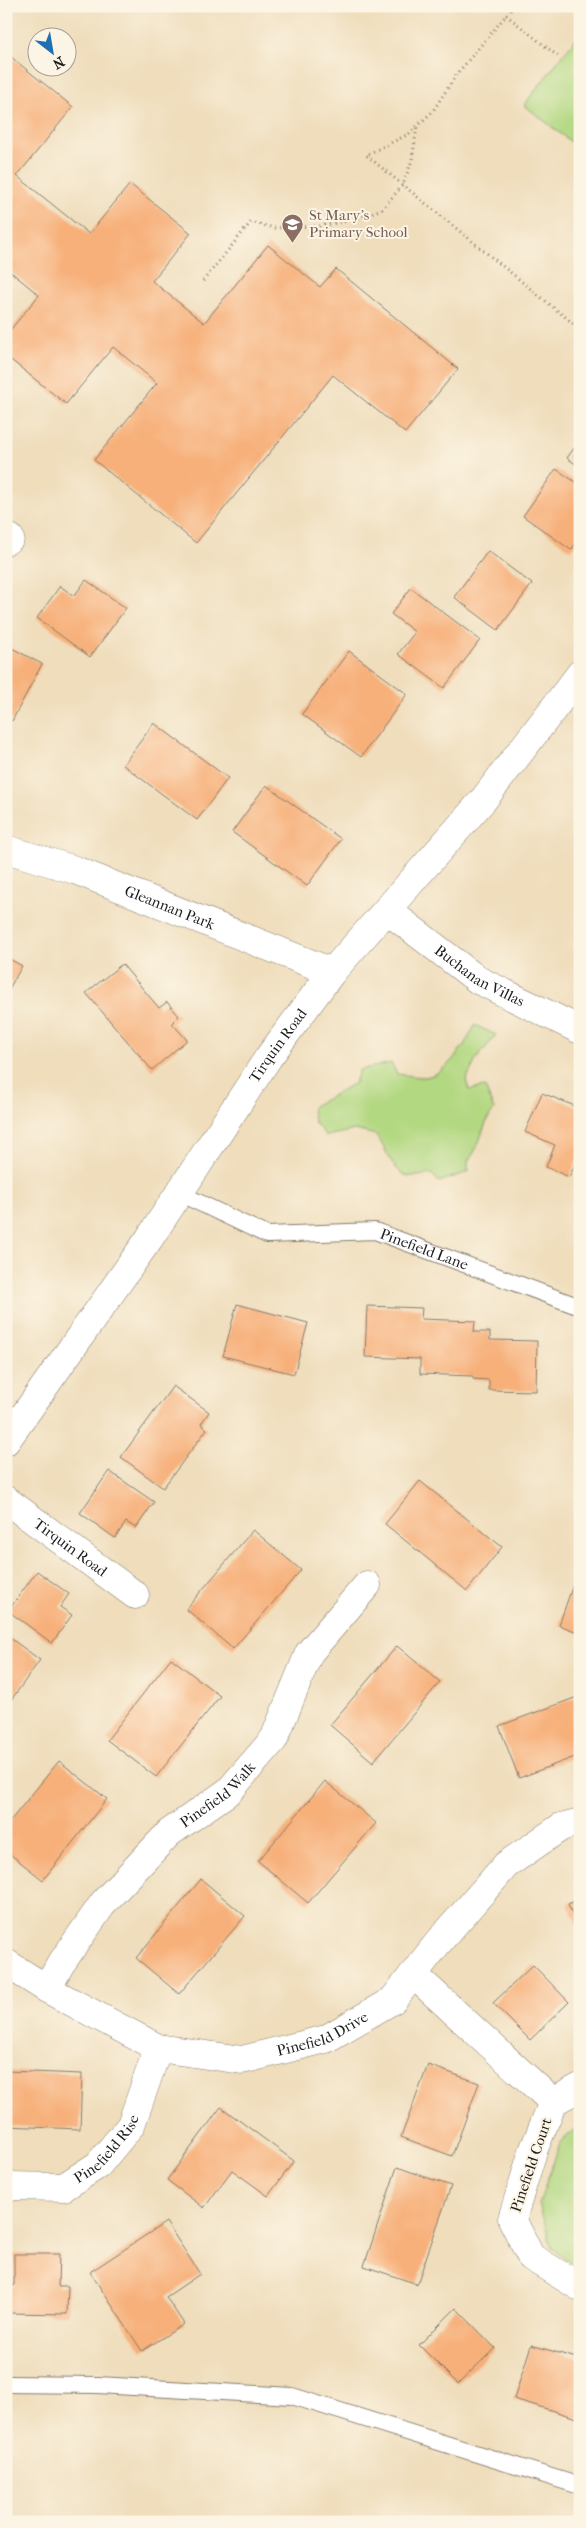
<svg xmlns="http://www.w3.org/2000/svg" width="586" height="2528" viewBox="0 0 586 2528" font-family="'IM FELL French Canon',serif">
<rect width="100%" height="100%" fill="#fcf5e5"/>
<filter id="ink" filterUnits="userSpaceOnUse"><feTurbulence type="fractalNoise" baseFrequency=".02" numOctaves="2"/><feDisplacementMap in="SourceGraphic" scale="10" xChannelSelector="R" yChannelSelector="G"/><feConvolveMatrix kernelMatrix="1 2 1 2 8 2 1 2 1" color-interpolation-filters="sRGB"/></filter>
<filter id="wash" filterUnits="userSpaceOnUse"><feTurbulence type="fractalNoise" baseFrequency=".0096" numOctaves="4" result="noise"/><feDisplacementMap in="SourceGraphic" scale="20" xChannelSelector="R" yChannelSelector="G"/><feGaussianBlur stdDeviation="1.12" result="paint"/><feColorMatrix in="noise" values="0 0 0 0 0 0 0 0 0 0 0 0 0 0 0 0 0 1.4 0 .05"/><feComposite in="paint" operator="in"/></filter>
<g filter="url(#wash)">
<rect width="100%" height="100%" fill="#efddbb"/>
<!-- green -->
<path fill="#b3d882" stroke="#687a4f" d="M575,39L580,43V149L524,105Z
M475,1025L496,1035L477,1058L466,1080L469,1090L485,1087L494,1110C481,1125 482,1145 468,1161V1172L439,1182L432,1174C425,1175 415,1177 408,1176C393,1173 385,1146 376,1135L355,1130L326,1136L314,1122L312,1107L355,1083L359,1070L391,1063L397,1074C406,1075 416,1077 425,1077C446,1075 467,1043 475,1025Z
M580,2124V2270L552,2248L539,2204L560,2143Z"/>
<g id="blocks">
<!-- building -->
<path fill="#f7b07a" d="M6,53L73,107L17,176L89,234L130,184L191,233L152,281L204,323L268,245L320,287L336,269L458,369L405,433L333,375L196,543L94,460L157,383L113,347L66,404L6,356V335L39,295L6,268Z
M580,440V467L567,458Z
M556,469L580,485V538L571,550L523,516Z
M488,551L532,584L498,630L454,597Z
M86,580L126,608L90,657L37,618L60,586L74,596Z
M411,588L480,640L444,688L398,654L415,632L391,614Z
M6,645L42,664L12,721L6,718Z
M349,651L407,694L361,757L302,714Z
M154,723L228,778L197,820L123,765Z
M266,785L341,839L307,886L232,832Z
M6,957L22,966L6,994Z
M122,964L159,1008L167,1002L179,1016L172,1023L187,1040L152,1070L86,993Z
M542,1093L580,1108V1155L569,1177L546,1167L555,1145L525,1132Z
M237,1304L308,1323L294,1374L223,1356Z
M367,1306L422,1308L421,1319L475,1321L474,1332H490V1340L537,1341L536,1391L489,1390V1380L473,1379V1376L420,1374V1359L365,1357Z
M173,1386L209,1412L201,1424L207,1429L163,1488L121,1457Z
M109,1471L154,1502L136,1528L126,1522L115,1538L80,1513Z
M420,1481L502,1547L467,1591L385,1524Z
M253,1530L301,1570L233,1649L186,1609Z
M37,1571L69,1594L60,1607L72,1615L52,1643L8,1611Z
M576,1576L580,1577V1633L559,1625Z
M6,1635L40,1660L6,1707Z
M397,1646L440,1682L373,1762L330,1725Z
M171,1658L220,1696L156,1777L107,1740Z
M580,1696V1755L519,1778L499,1726Z
M59,1761L107,1799L43,1880L6,1851V1826Z
M325,1781L376,1823L308,1903L258,1861Z
M201,1879L245,1916L179,1994L136,1958Z
M580,1899V1932L568,1904Z
M533,1965L569,2002L530,2040L493,2003Z
M428,2065L479,2083L452,2156L401,2137Z
M6,2071L82,2074L80,2129L6,2126Z
M221,2107L294,2161L268,2196L232,2170L204,2208L167,2180Z
M397,2167L451,2186L417,2284L364,2266Z
M166,2222L200,2274L166,2297L184,2324L142,2351L90,2272Z
M14,2254H59L58,2286H68L67,2314L6,2313V2286H14Z
M456,2308L495,2348L458,2384L419,2345Z
M531,2345L580,2359V2419L514,2399Z"/>
</g>
</g>
<g filter="url(#ink)">
<use href="#blocks" fill-opacity="0" stroke="#867c6c" stroke-width="1"/>
<g fill="none" stroke-linecap="round" stroke-linejoin="round">
<defs>
<g id="lane">
<path id="s1" d="M179,1193L267,1235L375,1231L580,1307"/>
<path d="M6,2384L98,2385L292,2396L580,2486"/>
</g>
<g id="street">
<path d="M6,541L10,538"/>
<path id="s2" d="M6,849L75,870L332,972"/>
<path id="s3" d="M387,910L478,980L580,1030"/>
<path id="s4" d="M6,1441L149,1239L268,1058L332,972L484,799L580,674"/>
<path id="s5" d="M6,1500L135,1595"/>
<path id="s6" d="M6,1963L47,1989L158,2048L242,2060L326,2039L393,2000L437,1944L506,1865L561,1827L580,1822"/>
<path d="M413,1974L553,2102"/>
<path id="s7" d="M47,1989L60,1965L104,1902L169,1833L229,1791L274,1739L309,1653L367,1585"/>
<path d="M580,2087L553,2102L533,2151L512,2219L531,2257L580,2287"/>
<path id="s8" d="M6,2186L64,2187L98,2165L131,2125L158,2048"/>
</g>
</defs>
<!-- lane casing -->
<use href="#lane" stroke="#867c6c" stroke-width="18"/>
<!-- street casing -->
<use href="#street" stroke="#867c6c" stroke-width="29"/>
<!-- path -->
<path stroke="#867c6c" stroke-width="3" stroke-dasharray="1 4" stroke-linecap="butt" d="M514,6L456,75L433,111L409,134L366,155L580,329
M506,15L560,58
M203,281L251,222L274,228L320,226L354,220L382,209L403,185L412,160L417,127"/>
<!-- lane -->
<use href="#lane" stroke="#fff" stroke-width="16"/>
<!-- street -->
<use href="#street" stroke="#fff" stroke-width="28"/>
</g>
</g>
<!-- icons -->
<defs>
<symbol id="school-pin" viewBox="-11 -11 22 30"><path d="M0 17L-7.5 6A9.5 9.5 0 1 1 7.5 6Z" fill="#8d6e63" stroke="#fcf5e5"/><path d="M0-5L7-2L0 1L-7-2ZM-4 1L0 2.5L4 1V4Q0 6-4 4Z" fill="#fff"/></symbol>
</defs>
<g fill-rule="evenodd">
<use href="#school-pin" x="280" y="212" width="25" height="34"/>
</g>
<g text-anchor="middle" dominant-baseline="central" stroke-width="4" stroke-linejoin="round" paint-order="stroke">
<!-- education labels -->
<g font-size="15" fill="#785e54" stroke="#fcf5e5" text-anchor="start">
<text x="309" y="215">St Mary's<tspan x="309" dy="17">Primary School</tspan></text>
</g>
<!-- street labels -->
<g font-size="15" fill="#1c1c1c" stroke="#fcf5e5">
<text stroke="none"><textPath href="#s2" startOffset="174">Gleannan Park</textPath></text>
<text stroke="none"><textPath href="#s3" startOffset="114">Buchanan Villas</textPath></text>
<text stroke="none"><textPath href="#s4" startOffset="480">Tirquin Road</textPath></text>
<text stroke="none"><textPath href="#s1" startOffset="258">Pinefield Lane</textPath></text>
<text stroke="none"><textPath href="#s5" startOffset="80">Tirquin Road</textPath></text>
<text stroke="none"><textPath href="#s7" startOffset="261">Pinefield Walk</textPath></text>
<text stroke="none"><textPath href="#s6" startOffset="344">Pinefield Drive</textPath></text>
<text stroke="none"><textPath href="#s8" startOffset="116">Pinefield Rise</textPath></text>
<text transform="translate(531 2165) rotate(-71)">Pinefield Court</text>
</g>
</g>
<!-- margin -->
<rect width="586" height="2528" fill="none" stroke="#fcf5e5" stroke-width="25"/>
<!-- north arrow -->
<g transform="translate(52 52) rotate(149)"><circle r="24" fill="#fcf5e5" stroke="#a29e95"/>
<path d="M0-4L9 19L0 12L-9 19Z" fill="#1f6fb2"/>
<text y="-8" font-size="14" font-weight="bold" text-anchor="middle" fill="#1c1c1c">N</text>
</g>
</svg>
